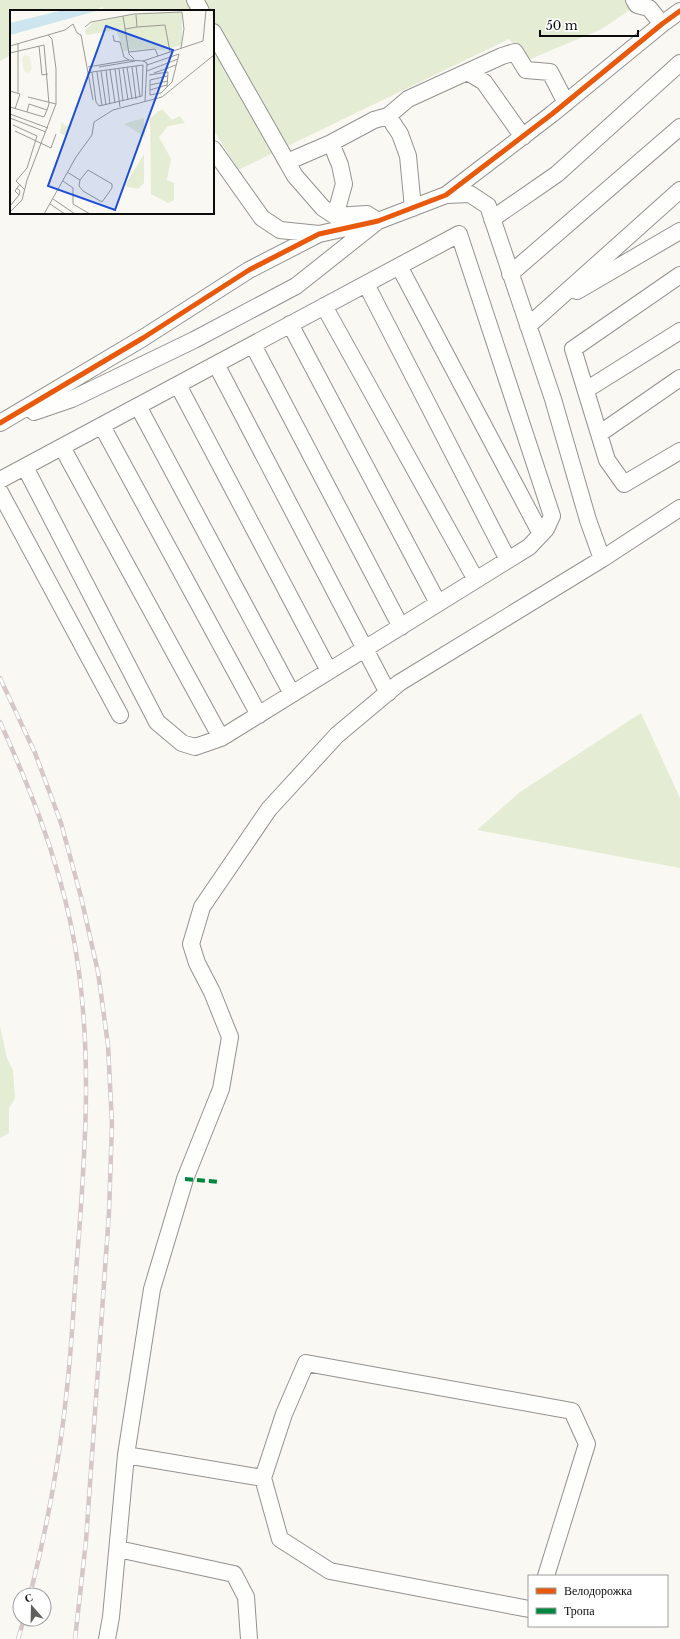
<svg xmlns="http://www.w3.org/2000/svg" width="680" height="1639" viewBox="0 0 680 1639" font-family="'Libre Baskerville',serif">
<rect width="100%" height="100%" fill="#faf8f2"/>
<!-- green -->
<path fill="#e5ecd4" d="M0,0H644L602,29L528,60L509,39L238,170L213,129V11H105L102,7L94,11H11V55L0,61Z
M641,713L680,798V868L477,830L520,792Z
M0,1026L7,1058L13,1070L15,1098L9,1108V1133L0,1138Z"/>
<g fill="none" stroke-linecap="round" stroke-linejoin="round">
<defs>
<path id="minor" d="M195,0L201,11
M634,0L637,5L649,8L662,24
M469,73L484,82L523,137
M388,116L400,134L408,156L413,208
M331,143L340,165L344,184L335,216
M213,149L262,218L280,230L319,234
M287,162L331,143L374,120L388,116L408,99L502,56L515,52L526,70L550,72L566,103
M446,195L470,194L488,206L553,399L588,520L602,559
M492,219L557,174L680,63
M399,266L541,534
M510,274L680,127
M680,275L573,349L607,460L624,484L680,451
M366,284L508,560
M577,291L680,231
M324,306L476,580
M290,324L438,603
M528,326L680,190
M253,345L401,627
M216,364L388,693
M178,385L329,671
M586,390L680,331
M138,406L292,694
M34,412L72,399L194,340L296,286L378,221L367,214L335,216L323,208L295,176L213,32
M0,423L143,338L249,270L319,234L378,221L446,195L552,114L662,24L680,11
M102,426L259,715
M599,434L680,378
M62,447L221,738
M0,480C153,398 306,316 459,234L552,516L546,529L529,547L221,738L195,747L182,743L157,722L25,467
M0,492L120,715
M126,1455L263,1478
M118,1549L234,1574L246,1597L249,1639
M529,1609L330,1571L280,1539L263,1478L284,1414L306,1363L572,1411L587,1444L546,1576
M107,1639L111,1617L126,1455L152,1289L185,1179L221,1089L230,1037L212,992L197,963L191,944L202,907L269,809L337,735L399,683L602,559L680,508"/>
</defs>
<!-- minor casing -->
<use href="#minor" stroke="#939290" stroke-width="18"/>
<!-- minor -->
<use href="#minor" stroke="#fefefd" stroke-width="16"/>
<defs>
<path id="rail" d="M0,678L35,753L61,823L81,897L98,972L108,1045L112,1124L109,1212L86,1541L75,1639
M0,722C30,788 56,854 71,925C94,1035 86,1148 77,1259C74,1299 72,1339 68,1379C61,1452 48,1524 30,1595
M18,1639L24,1619"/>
</defs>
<!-- rail casing -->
<use href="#rail" stroke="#d5c6c7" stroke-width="4.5"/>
<!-- rail -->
<use href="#rail" stroke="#fff" stroke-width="3" stroke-dasharray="9" stroke-linecap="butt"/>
<!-- quiet -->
<path stroke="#00873e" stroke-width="4" stroke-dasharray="8 4" stroke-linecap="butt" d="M185,1179L219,1182"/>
<defs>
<path id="cycleway" d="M0,423L143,338L249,270L319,234L378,221L446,195L552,114L662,24L680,11"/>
</defs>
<!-- cycleway casing -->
<use href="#cycleway" stroke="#fff" stroke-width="8"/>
<!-- cycleway -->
<use href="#cycleway" stroke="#e8590c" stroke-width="5"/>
</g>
<!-- overview -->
<g transform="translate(10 10)">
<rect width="204" height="204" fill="#faf8f2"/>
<path d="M172,2V35L154,40H146L145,38L114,41L106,20L76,25L75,21L82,13L124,4ZM152,99L162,110L170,106L175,113L158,116L149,127L161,149L157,170L164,173V190L158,193L141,184L140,108ZM134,108L135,127L114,114L119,112ZM52,112L55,116H60L57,127L50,123ZM134,144V173L128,179L118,177L115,175Z" fill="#e5ecd4"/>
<path d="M15,44L20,47L22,59L19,63L14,61L12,49Z" fill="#edf1dd"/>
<path d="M54,0H90L0,25V13Z" fill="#cce5ef"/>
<path fill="none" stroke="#9b9a96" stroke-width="1" d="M113,6L119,44L124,49M75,17L81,12L124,4L172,2L174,19L171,38M127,17L155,15L160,42M115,19L127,17L126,5M103,25L104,31L110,32L114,47L119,50M8,33V83M0,36L55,20L63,14L67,23L71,25L83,90M29,36L32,65L38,64M119,42L145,39L148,46M0,43L34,35L39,94L37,100L19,94L17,102M133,51L137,53L135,92M137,55L169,44L162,72L151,83L140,85V70L158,66M126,56L130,87M78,57L119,50L133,51L193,31L196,0M89,57L125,51M117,57L122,89M122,57L126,89M113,58L118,90M105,59L110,97M109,59L113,91M96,60L100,94M100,60L105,93M91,61L96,95M137,61L168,49M87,62L92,96M79,63L82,62L133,55L132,86L89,96L86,92L82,62M144,63L166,55M139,65L158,62L157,77M140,75L158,71M140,80L157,75M0,81L10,84L5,99M18,87L46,94M0,97L34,107L37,100M0,104L38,118M0,108L36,122M3,115L27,126L17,158L6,171L14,179M5,121L41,138L46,124M57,162L70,170L69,176L73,181L92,192L102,178V174L78,160L70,170M53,171L63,178V194L80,204M9,185L5,181L10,174M43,189L65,204M40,194L55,204M0,196L9,185L10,181L7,178M0,202L12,190L17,170L46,94V59L42,29L38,25M34,204L66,147L82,125L84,112L103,100L152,87L204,45"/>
<path fill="#1d4ed8" fill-opacity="0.15" stroke="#1d4ed8" stroke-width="2" d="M96,16L163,40L105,200L38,176Z"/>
<rect width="204" height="204" fill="none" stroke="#0c0c0c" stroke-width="2"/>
</g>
<!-- legend -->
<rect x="528" y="1575" width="140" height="52" fill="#ffffff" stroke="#9e9e9e"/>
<rect x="536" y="1588" width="20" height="6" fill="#e8590c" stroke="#9e9e9e"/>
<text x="564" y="1595" font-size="12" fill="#0c0c0c">Велодорожка</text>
<rect x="536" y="1608" width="20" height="6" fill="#00873e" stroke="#9e9e9e"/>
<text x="564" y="1615" font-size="12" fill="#0c0c0c">Тропа</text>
<!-- north arrow -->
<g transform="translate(32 1607) rotate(340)"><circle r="19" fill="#ffffff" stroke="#9e9e9e"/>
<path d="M0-3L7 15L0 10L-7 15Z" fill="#5f5f5c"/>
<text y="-6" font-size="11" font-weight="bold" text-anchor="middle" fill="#0c0c0c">С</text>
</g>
<!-- scale -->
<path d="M540 30v6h98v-6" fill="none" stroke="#0c0c0c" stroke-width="2"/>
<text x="546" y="30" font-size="12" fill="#0c0c0c" stroke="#ffffff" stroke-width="3" paint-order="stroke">50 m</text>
</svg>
